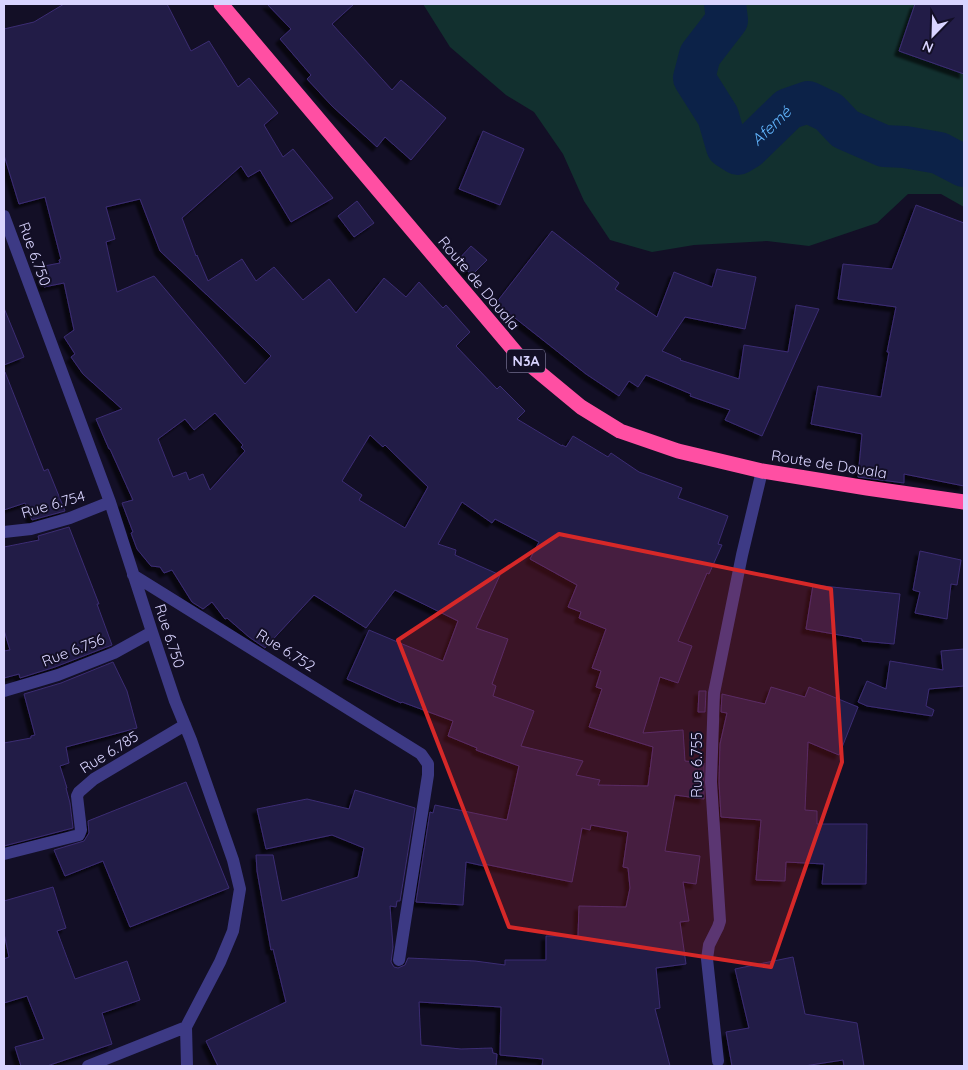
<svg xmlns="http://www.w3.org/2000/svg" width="968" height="1070" viewBox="0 0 968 1070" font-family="Quicksand,sans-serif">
<defs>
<filter id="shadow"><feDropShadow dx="-4.5" dy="4.5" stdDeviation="1" flood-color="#0009"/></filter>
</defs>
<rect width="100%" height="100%" fill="#130f26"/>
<!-- green -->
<path fill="#12302f" d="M423,4H964V207L941,194H908L877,223L809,246L767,241L694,245L652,252L610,240L584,201L563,154L534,112L506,95L450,47Z"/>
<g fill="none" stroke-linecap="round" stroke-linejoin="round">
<!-- river -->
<path stroke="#0c2248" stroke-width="42" id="s1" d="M725,4L727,20L700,55L694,78L718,116L727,147L738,154L748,148L788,109L808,102L829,112L845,129L884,146L905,147L939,153L964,166"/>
</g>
<!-- building -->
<path fill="#241b47" stroke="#3b2d73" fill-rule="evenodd" filter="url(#shadow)" d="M64,4H167L191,51L209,41L238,87L249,78L278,113L264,125L283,157L293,149L333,198L291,222L260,170L248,177L241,166L182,218L196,256L197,255L208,281L242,259L256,281L274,267L303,300L329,279L356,313L384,278L406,297L419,282L443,308L446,305L470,332L456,346L497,389L500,386L525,411L517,419L562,446V445L566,447L573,436L608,457L611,453L639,472L682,488L678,498L728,516L718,544L722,545L709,574L707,573L678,641L692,646L678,683L660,677L643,733L683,730L685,761L704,763V799L675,795L665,851L700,856L696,884L683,882L689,921L680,922L686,964L656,968L660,1008L655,1009L670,1066H542L543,1059L500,1055L501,1007L419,1002L421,1045L461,1049L492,1048L493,1053L497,1054L496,1066H218L206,1041L286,1002L273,949L271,950L257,871L256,855H273L282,901L358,877L364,848L332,835L266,849L257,809L307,799L349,809L355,790L415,808L400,901H397L396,907L390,906L393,947L391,962L394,967L398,968L405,965L408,958L475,961L505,965V960H546V936H578L579,906L626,907L630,888L628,868L623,867L628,832L591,825L590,830L582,828L572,882L484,864V866L466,862L463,905L416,902L430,812L433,813L435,805L507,820L519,766L476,750L477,748L448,736L453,721L402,702L401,703L347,679L369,630L443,661L458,621L395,590L366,628L314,595L265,648L249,637L227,618L225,619L212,602L203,609L192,602L172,570L164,573L160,567L151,566L137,549L131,533L133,532L122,503L133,500L110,449H109L96,419L122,409L83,374L71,357L75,354L64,337L74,330L64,283L44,287L39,267L60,263L59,260L61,259L45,197L19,204L4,155V29L34,22ZM140,199L160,251L254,339L271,356L245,384L154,276L117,292L106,242L115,239L106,207ZM215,413L243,445L241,447L245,451L210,490L203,474L189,480L186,472L173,477L158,439L185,419L194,430ZM370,435L383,447L385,445L428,487L405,528L359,500L362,495L342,481ZM462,502L492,523L495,519L539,542L530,559L577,585L568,607L581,612L579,618L606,629L592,668L601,671L596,687L602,689L589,727L653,747L648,786L598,785L600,780L576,775L583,761L521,746L534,711L493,696L496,686L492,684L508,639L476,628L500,575L455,555L456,550L438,544Z
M267,4H354L332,24L392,90L401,80L446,118L411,160L385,137L377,147L332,106L307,79L311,75L280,39L291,29Z
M915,4H964V74L899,51Z
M483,131L524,149L500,205L459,189Z
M357,201L374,223L354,237L338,216Z
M916,205L964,223V486L904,474V483L858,477L862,434L811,424L818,386L881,397L889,352H887L896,307L838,299L843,264L892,269Z
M552,231L619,283L615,289L657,317L674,272L712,287L717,269L756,277L745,329L685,317L662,351L681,359L680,360L739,379L744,345L788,352L796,305L819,309L762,436L725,420L730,410L690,396L691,394L646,375L638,387L629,381L619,396L586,374L496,303Z
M471,246L487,260L472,275L457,261Z
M4,308L24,357L4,365Z
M4,372H5L44,471L48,469L65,511L32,520L25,503L4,510Z
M69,527L99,604H97L112,645L55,667L20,678L19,674L4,678V651L10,650L4,630V547L39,540L38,536Z
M920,551L961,560L957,585L951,584L947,619L915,613L920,592L913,590Z
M813,585L900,594L894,644L862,641V639L806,629Z
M964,649V686L929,689L926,706L934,710L932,716L867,706L858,702L867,681L886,689L890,661L943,670L941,651Z
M113,662L127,691L137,728L66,747L69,763L60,766L67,788H66L70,803L73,828L4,846V743L31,738V736L35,735L24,694L61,683Z
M771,687L805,697L809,687L858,707L839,755L808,742L805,810L817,811V824H867L866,884H822L824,864L786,862L785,881L756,880L761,820L721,817L719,782L720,744L727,713L721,712L722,694L765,704Z
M699,691H706L705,712H698Z
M186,782L229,888L130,927L103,861L65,876L54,850L84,841L89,833L88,821Z
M53,887L66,928L57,931L75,979L127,961L140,1000L102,1013L112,1044L47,1066H21L15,1047L44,1039L27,996L4,1003V959L9,957L4,933V901Z
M793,957L805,1014L857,1023L864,1066H844L843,1060L804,1066H732L726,1032L749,1028L735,969Z"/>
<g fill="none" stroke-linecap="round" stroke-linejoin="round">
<!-- minor -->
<path stroke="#3d3a85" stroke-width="12" d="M4,216L110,502L152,632L175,701L191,740L233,860L240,889L233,931L220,962L186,1027L187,1066
M4,532L31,529L70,518L110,502
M133,575L421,754L428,764V775L399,960
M4,691L58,675L114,653L152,632
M4,854L79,835L81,830L77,796L79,792L94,779L185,725
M718,1061L707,959L709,945L718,927L720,921L711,782L714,693L742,555L762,471
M88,1066L186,1027"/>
<!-- highway -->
<path stroke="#ff4fa3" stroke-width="15" d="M221,4L517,354L581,407L620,431L678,451L762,471L867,488L964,502"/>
</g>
<!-- marked area -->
<path fill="#d62828" fill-opacity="0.2" stroke="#d62828" stroke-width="4" stroke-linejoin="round" d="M559,534L831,589L842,762L771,967L509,927L398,640Z"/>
<g text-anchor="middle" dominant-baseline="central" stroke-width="4" stroke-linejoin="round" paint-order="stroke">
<!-- shield labels -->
<rect fill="#130f26" stroke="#9e99be" stroke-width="1" x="507" y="349.5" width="38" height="23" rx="4"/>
<g font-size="14" font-weight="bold" fill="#d9d4ff">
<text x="526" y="361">N3A</text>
</g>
<!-- street labels -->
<g font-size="15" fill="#d9d4ff" stroke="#130f26">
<text transform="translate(35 254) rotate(70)">Rue 6.750</text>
<text transform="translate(479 283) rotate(50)">Route de Douala</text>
<text transform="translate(829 464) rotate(9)">Route de Douala</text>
<text transform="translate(53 504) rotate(-16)">Rue 6.754</text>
<text transform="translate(170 636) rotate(72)">Rue 6.750</text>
<text transform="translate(73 650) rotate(-21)">Rue 6.756</text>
<text transform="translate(286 650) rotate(32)">Rue 6.752</text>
<text transform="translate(109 752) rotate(-32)">Rue 6.785</text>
<text transform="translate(696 765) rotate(-90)">Rue 6.755</text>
</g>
<!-- water labels -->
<g font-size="16" font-style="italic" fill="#62b6ff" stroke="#130f26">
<text stroke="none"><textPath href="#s1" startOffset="218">Afemé</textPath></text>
</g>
</g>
<!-- border -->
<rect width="968" height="1070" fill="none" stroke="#d9d4ff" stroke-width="10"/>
<!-- north arrow -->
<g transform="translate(933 35) rotate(203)" stroke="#130f26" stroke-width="4" paint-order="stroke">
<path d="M0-4L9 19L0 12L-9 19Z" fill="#d9d4ff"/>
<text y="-8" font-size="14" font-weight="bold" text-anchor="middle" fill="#d9d4ff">N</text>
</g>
</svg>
